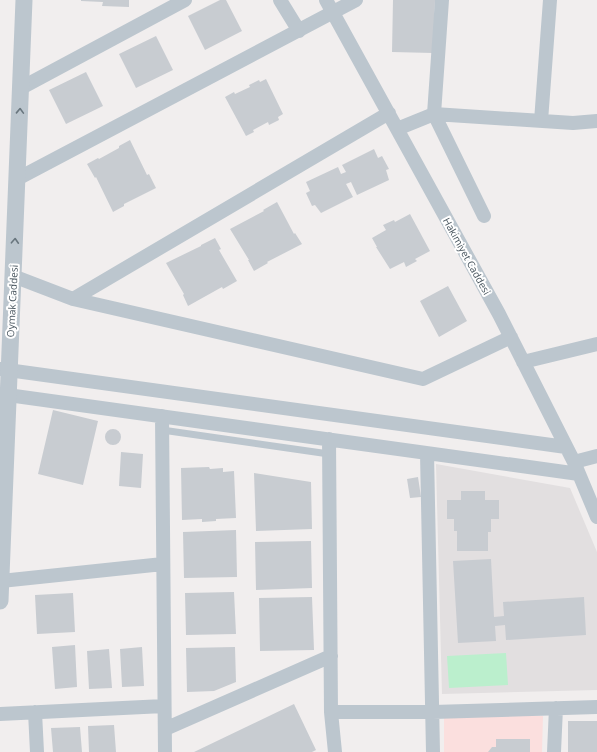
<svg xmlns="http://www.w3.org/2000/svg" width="597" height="752" viewBox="0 0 597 752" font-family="'Open Sans',sans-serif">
<rect width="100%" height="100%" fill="#f1eeee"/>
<!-- education -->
<path fill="#e2dfe0" d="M436,464L570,488L597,552V690L442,694Z"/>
<!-- medical -->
<path fill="#fbdfde" d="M444,715L543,716L542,752H444Z"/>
<!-- green -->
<path fill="#bbefcd" d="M506,653L508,685L449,688L447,656Z"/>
<!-- building -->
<path fill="#c8ccd1" d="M81,0H129V7L102,6L103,2L81,1Z
M220,0H226L242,31L205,50L188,16Z
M393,0H435L433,53L392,52Z
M156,36L173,70L136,88L119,54Z
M86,72L103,106L66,124L49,90Z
M266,79L283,114L278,117L279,120L269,125L268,122L253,130L254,132L246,136L225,97L234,92L235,94L250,87L249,85L259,80L260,82Z
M130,140L147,175L149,174L156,188L124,204V206L113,212L96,177L95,178L87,164L98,158L99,159L119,148V146Z
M374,149L378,158L382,156L389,169L386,170L389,180L357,195L351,182L346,184L353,197L321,213L315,205L312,206L306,193L310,191L306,182L338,167L341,174L346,172L342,165Z
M277,202L294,234L295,233L302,244L267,262L268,263L254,271L248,260H249L230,229L264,211L263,210Z
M410,214L430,251L415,259L417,261L406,267L404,262L390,269L376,247H377L372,238L386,230L383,225L394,220L395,222Z
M215,238L221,249L219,250L237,281L223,289L222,287L188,306L183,295L184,294L166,263L201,246V245Z
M448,286L467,321L439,337L420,301Z
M53,410L98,421L83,485L38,474Z
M105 437a8 8 0 1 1 16 0a8 8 0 1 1-16 0Z
M121,452L143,454L141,488L119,486Z
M209,467L210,469L223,468V472L234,471L236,518L216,519V521L202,522V519L182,520L181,468Z
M254,473L311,482L312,529L256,531Z
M418,477L421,497L410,498L407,479Z
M461,491H485V500H499V519H491V532H488V551H457V531H454V519H447V500H461Z
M236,530L237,577L184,578L183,532Z
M311,541L312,588L256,590L255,542Z
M491,559L494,617L504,616L503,602L584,597L586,635L506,640L505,625L495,626L496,641L458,643L453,561Z
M234,592L236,634L186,635L185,593Z
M73,593L75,632L37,634L35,595Z
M312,597L314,650L260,651L259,598Z
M75,645L77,687L55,689L52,647Z
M142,647L144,686L122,687L120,649Z
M235,647L236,682L214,691L187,692L186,648Z
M109,649L112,688L89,689L87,651Z
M294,704L316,750L312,752H194Z
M568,721H597V752H568Z
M114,725L116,752H89L88,726Z
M80,727L82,752H53L51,728Z
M496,739H530V752H488L492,747H496Z"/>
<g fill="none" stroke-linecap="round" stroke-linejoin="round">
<!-- service -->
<path stroke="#bcc6ce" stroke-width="7" d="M162,430L329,454"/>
<!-- minor -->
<path stroke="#bcc6ce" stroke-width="14" d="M280,0L299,31
M326,0L499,314L574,462L597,517
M442,0L434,114L484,216
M21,88L185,0
M541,121L550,0
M397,129L434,114L573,123L597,121
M17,179L356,0
M13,276L73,299L423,379L511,337
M73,299L389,113
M523,362L597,344
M0,369L566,447
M0,394L579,474
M162,416L165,752
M329,439L331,712L335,752
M427,453L433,752
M574,462L597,456
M1,581L163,564
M35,712L37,752
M331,712H433L597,707
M0,714L164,706
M165,729L331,656
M554,752L556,708"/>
<!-- tertiary -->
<path stroke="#bcc6ce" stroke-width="17" d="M0,601L24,0"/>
</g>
<!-- one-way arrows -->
<defs><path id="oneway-chevron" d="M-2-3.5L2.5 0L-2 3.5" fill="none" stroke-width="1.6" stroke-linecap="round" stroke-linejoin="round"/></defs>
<g stroke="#69767e">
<use href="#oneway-chevron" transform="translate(20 111) rotate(-88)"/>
<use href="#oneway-chevron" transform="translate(15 241) rotate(-87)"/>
</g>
<g text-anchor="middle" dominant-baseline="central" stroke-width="4" stroke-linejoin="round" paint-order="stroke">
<!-- street labels -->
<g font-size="10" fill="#46535c" stroke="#fff">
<text transform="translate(467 256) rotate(61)">Hakimiyet Caddesi</text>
<text transform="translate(12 301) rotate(-87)">Oymak Caddesi</text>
</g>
</g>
</svg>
